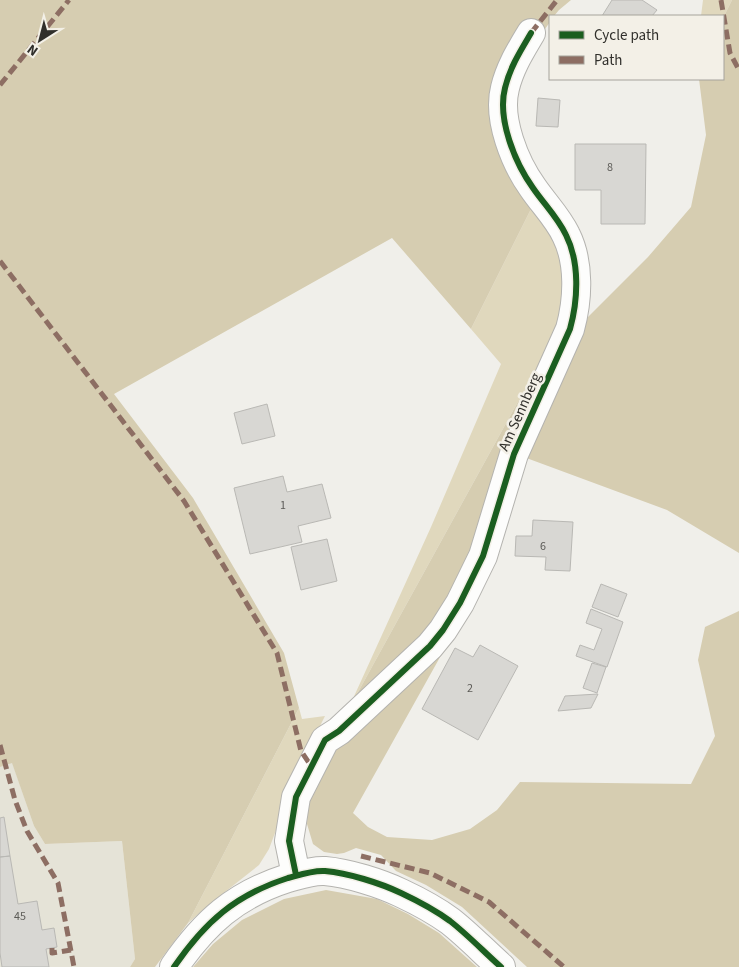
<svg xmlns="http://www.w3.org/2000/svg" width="739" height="967" viewBox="0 0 739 967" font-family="'Source Sans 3',sans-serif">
<rect width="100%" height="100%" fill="#f0efea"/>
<!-- built -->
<path fill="#e5e3d7" d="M12,762L34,826L45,844L122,841L135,959L130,967H0V767Z"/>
<!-- green -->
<path fill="#e0d8bd" d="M703,0H732L723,18V16H701Z
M543,185L585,320L526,387L346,714L431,527L501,364L471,329Z
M299,708L302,719L325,716L300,766L269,849L259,865L211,903L188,923Z"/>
<!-- forest -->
<path fill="#d6cdb1" d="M0,0H571L559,10L554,16H550V22L530,50L513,102L518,142L543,185L471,329L392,238L114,394L193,498L284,653L299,708L188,923L155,967H130L135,959L122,841L45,844L34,826L12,763L0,767Z
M732,0H739V553L667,510L521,456L463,616L353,813L368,827L387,837L432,840L470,829L497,810L520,782L691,784L715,736L698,660L705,627L739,611V967H527L462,907L426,885L396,871L381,855L356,848L344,853L337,854L324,852L313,844L307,824L308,797L346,714L526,387L585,320L648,257L691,207L706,135L699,79H723V18Z
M326,890L377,899L408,914L439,933L477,967H193L213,944L242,920L284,899Z"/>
<!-- building -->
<path fill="#d8d7d3" stroke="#b9b8b4" d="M612,0H642L657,10L652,16H602Z
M538,98L560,100L558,127L536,126Z
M575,144H646L645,224H601V190H575Z
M267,404L275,436L242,444L234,413Z
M283,476L287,492L322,484L331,518L298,526L302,542L250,554L234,488Z
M533,520L573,522L570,571L545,570L546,557L515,556L516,536H532Z
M327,539L337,581L301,590L291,547Z
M601,584L627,594L618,617L592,607Z
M591,609L623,622L607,667L576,656L580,645L594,650L602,629L586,623Z
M480,645L518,666L478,740L422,709L455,648L473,657Z
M592,663L606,667L597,693L583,688Z
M598,694L591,708L558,711L565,696Z
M4,817L10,856L0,857V818Z
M10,856L18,904L37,901L42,930L54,928L57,947L46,949L49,967H2L0,953V857Z"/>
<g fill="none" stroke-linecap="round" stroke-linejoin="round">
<defs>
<path id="minor" d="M296,875L289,841L296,797L325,740L339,731L430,646L443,630L460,603L483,556L514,454L570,329C578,300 580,263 566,235C558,218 544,204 533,188C515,163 497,119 505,88C510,67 521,50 531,33"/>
<path id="secondary" d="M174,967C205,922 235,895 288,878C299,875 313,870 325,871C348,873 380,883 401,893C418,901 435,910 450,921C468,935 484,952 501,967"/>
</defs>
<!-- minor casing -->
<use href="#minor" stroke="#b4b3af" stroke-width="30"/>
<!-- secondary casing -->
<use href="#secondary" stroke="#b4b3af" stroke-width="30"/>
<!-- minor -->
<use href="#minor" stroke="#fdfdfc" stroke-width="28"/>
<!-- secondary -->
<use href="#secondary" stroke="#fdfdfc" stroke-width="28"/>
<!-- quiet -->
<path stroke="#8d6e63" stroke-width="5" stroke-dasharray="10 5" stroke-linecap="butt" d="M721,0L730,53L739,70
M531,33L557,0
M0,85L69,0
M0,261L184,501L277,653L301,751L311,766
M0,745L15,800L27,831L58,883L74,967
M361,856L430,873L489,902L564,967
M52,948V953L71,950"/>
<defs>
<path id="cycleway" d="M296,875L289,841L296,797L325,740L339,731L430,646L443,630L460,603L483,556L514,454L570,329C578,300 580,263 566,235C558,218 544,204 533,188C515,163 497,119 505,88C510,67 521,50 531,33
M174,967C205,922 235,895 288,878C299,875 313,870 325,871C348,873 380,883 401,893C418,901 435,910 450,921C468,935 484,952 501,967"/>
</defs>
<!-- cycleway casing -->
<use href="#cycleway" stroke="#f3f0e7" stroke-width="9"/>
<!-- cycleway -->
<use href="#cycleway" stroke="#1b5e20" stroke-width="6"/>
</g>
<g text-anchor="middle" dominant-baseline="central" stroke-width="5" stroke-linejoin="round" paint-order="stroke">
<!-- number labels -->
<g font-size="12" fill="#5c5b57">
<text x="610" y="167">8</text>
<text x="283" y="505">1</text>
<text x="543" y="546">6</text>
<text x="470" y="688">2</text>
<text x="20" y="916">45</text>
</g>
<!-- street labels -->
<g font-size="15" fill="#302f2b" stroke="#f3f0e7">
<text transform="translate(520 412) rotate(-66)">Am Sennberg</text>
</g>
</g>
<!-- legend -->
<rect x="549" y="15" width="175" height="65" fill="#f3f0e7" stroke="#a5a39c"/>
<rect x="559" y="31" width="25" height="8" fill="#1b5e20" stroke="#a5a39c"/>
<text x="594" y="40" font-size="15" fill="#302f2b">Cycle path</text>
<rect x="559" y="56" width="25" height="8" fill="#8d6e63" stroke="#a5a39c"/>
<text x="594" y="65" font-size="15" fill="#302f2b">Path</text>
<!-- north arrow -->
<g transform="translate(40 40) rotate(216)" stroke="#f3f0e7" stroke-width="4" paint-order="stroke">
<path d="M0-4L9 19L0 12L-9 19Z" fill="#302f2b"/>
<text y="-8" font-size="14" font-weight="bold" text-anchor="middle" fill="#302f2b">N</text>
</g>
</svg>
